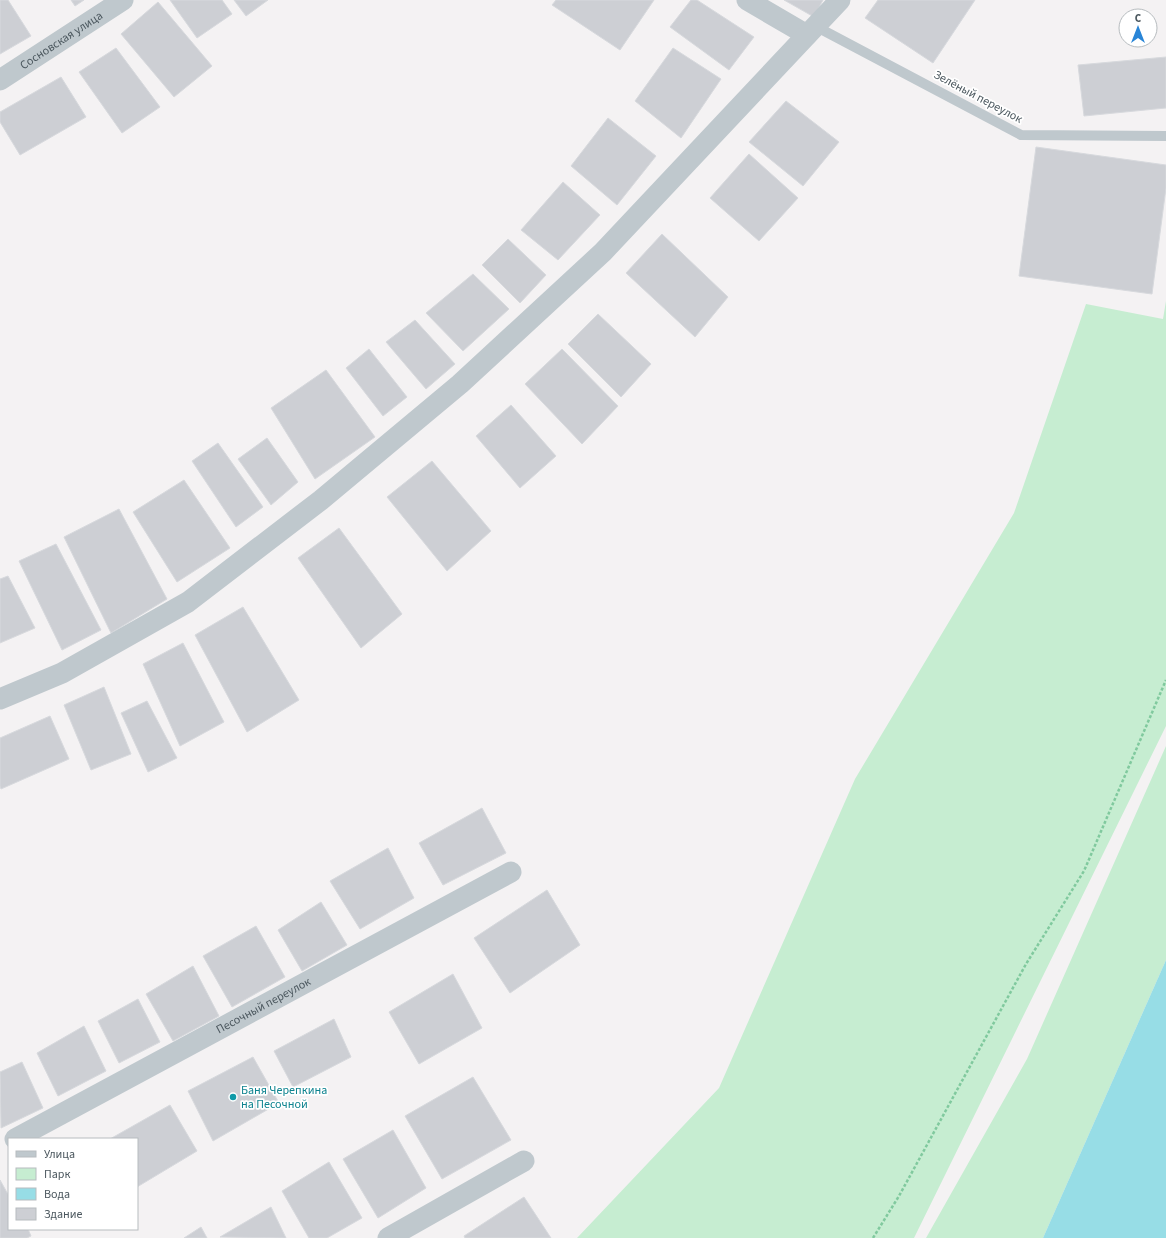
<svg xmlns="http://www.w3.org/2000/svg" width="1166" height="1238" viewBox="0 0 1166 1238" font-family="'Source Sans 3',sans-serif">
<rect width="100%" height="100%" fill="#f4f2f3"/>
<!-- green -->
<path fill="#c6edd1" d="M1166,301V726L914,1238H577L719,1088L855,779L1014,513L1086,304L1163,319Z
M1166,746V960L1043,1238H926L1027,1059Z"/>
<!-- water -->
<path fill="#97dde6" d="M1166,960V1238H1043Z"/>
<!-- building -->
<path fill="#cdcfd4" stroke="#d7d9dd" d="M0,0H8L31,36L0,54Z
M71,0H84L75,6Z
M170,0H222L232,14L197,38Z
M234,0H268L246,16Z
M556,0H654L620,50L552,5Z
M691,0H697L754,37L729,70L670,27Z
M784,0H823L814,17Z
M878,0H975L933,63L865,18Z
M158,2L212,66L174,97L121,34Z
M116,48L160,107L122,133L79,72Z
M673,48L721,79L681,138L635,101Z
M1166,57V108L1084,116L1078,65Z
M61,77L86,117L20,155L0,122V112Z
M786,101L839,142L803,186L749,142Z
M608,118L656,156L617,205L571,166Z
M1036,147L1166,165V188L1152,294L1019,276Z
M749,154L798,198L759,241L710,198Z
M563,182L600,215L558,260L521,230Z
M662,234L728,297L695,337L626,273Z
M508,239L546,275L520,303L482,265Z
M473,274L509,309L463,351L426,313Z
M598,314L651,364L621,397L568,344Z
M415,320L455,364L426,389L386,342Z
M369,349L407,397L383,416L346,368Z
M562,349L618,406L582,444L525,384Z
M326,370L375,437L315,479L271,408Z
M511,405L556,456L520,488L476,436Z
M267,438L298,482L271,505L238,459Z
M218,443L263,507L236,527L192,461Z
M432,461L491,531L447,571L387,497Z
M184,480L230,548L177,582L133,512Z
M119,509L167,599L111,633L64,537Z
M339,528L402,614L361,648L298,558Z
M56,544L101,630L62,650L19,561Z
M8,576L35,628L0,643V579Z
M243,607L299,700L247,732L195,635Z
M183,643L224,722L180,746L143,664Z
M104,687L131,754L91,770L64,705Z
M147,701L177,758L148,772L121,713Z
M50,716L69,759L1,789L0,786V738Z
M482,808L506,853L443,885L419,843Z
M388,848L414,898L360,929L330,881Z
M547,890L580,945L510,993L474,938Z
M321,902L347,945L302,971L278,930Z
M256,926L285,977L232,1007L203,956Z
M193,966L219,1016L173,1041L146,994Z
M453,974L482,1028L419,1064L389,1012Z
M138,999L160,1042L119,1063L98,1021Z
M334,1019L351,1057L293,1087L274,1051Z
M84,1026L106,1071L58,1096L37,1053Z
M253,1057L279,1103L213,1141L188,1091Z
M22,1062L43,1108L1,1128L0,1072Z
M473,1077L511,1140L442,1179L405,1116Z
M170,1105L197,1151L137,1187V1139H110Z
M393,1130L426,1188L378,1218L343,1159Z
M329,1162L362,1218L327,1238H309L282,1191Z
M0,1180L9,1196V1229H28L31,1236L27,1238H0Z
M524,1197L551,1238H465L464,1236Z
M271,1207L286,1238L220,1237Z
M201,1227L207,1238H184Z"/>
<g fill="none" stroke-linecap="round" stroke-linejoin="round">
<!-- path -->
<path stroke="#80c99e" stroke-width="2.5" stroke-dasharray="3 2" stroke-linecap="butt" d="M873,1238L899,1196L1026,964L1084,871L1166,680"/>
<!-- service -->
<path stroke="#bfc8cd" stroke-width="10" d="M815,26L1021,135L1166,136"/>
<!-- minor -->
<g stroke="#bfc8cd" stroke-width="21">
<path d="M747,0L807,35"/>
<path id="s1" d="M0,80L123,0"/>
<path d="M0,699L62,673L188,602L321,500L460,384L603,252L840,0"/>
<path id="s2" d="M15,1139L511,872"/>
<path d="M388,1238L524,1161"/>
</g>
</g>
<!-- markers -->
<circle fill="#0f9aa8" stroke="#fff" stroke-width="1.5" cx="233" cy="1097" r="4"/>
<g text-anchor="middle" dominant-baseline="central" stroke-width="3.5" stroke-linejoin="round" paint-order="stroke">
<!-- street labels -->
<g font-size="12" fill="#4b575e" stroke="#fff">
<text stroke="none"><textPath href="#s1" startOffset="73">Сосновская улица</textPath></text>
<text transform="translate(978 97) rotate(28)">Зелёный переулок</text>
<text stroke="none"><textPath href="#s2" startOffset="282">Песочный переулок</textPath></text>
</g>
<!-- culture labels -->
<g font-size="12" fill="#0d838f" stroke="#fff" text-anchor="start">
<text x="241" y="1090">Баня Черепкина<tspan x="241" dy="14">на Песочной</tspan></text>
</g>
</g>
<!-- legend -->
<rect x="8" y="1138" width="130" height="92" fill="#ffffff" stroke="#b7bcbf"/>
<rect x="16" y="1151" width="20" height="6" fill="#bfc8cd" stroke="#b7bcbf"/>
<text x="44" y="1158" font-size="12" fill="#4b575e">Улица</text>
<rect x="16" y="1168" width="20" height="12" fill="#c6edd1" stroke="#b7bcbf"/>
<text x="44" y="1178" font-size="12" fill="#4b575e">Парк</text>
<rect x="16" y="1188" width="20" height="12" fill="#97dde6" stroke="#b7bcbf"/>
<text x="44" y="1198" font-size="12" fill="#4b575e">Вода</text>
<rect x="16" y="1208" width="20" height="12" fill="#cdcfd4" stroke="#b7bcbf"/>
<text x="44" y="1218" font-size="12" fill="#4b575e">Здание</text>
<!-- north arrow -->
<g transform="translate(1138 28)"><circle r="19" fill="#ffffff" stroke="#b7bcbf"/>
<path d="M0-3L7 15L0 10L-7 15Z" fill="#2985d7"/>
<text y="-6" font-size="11" font-weight="bold" text-anchor="middle" fill="#4b575e">С</text>
</g>
</svg>
